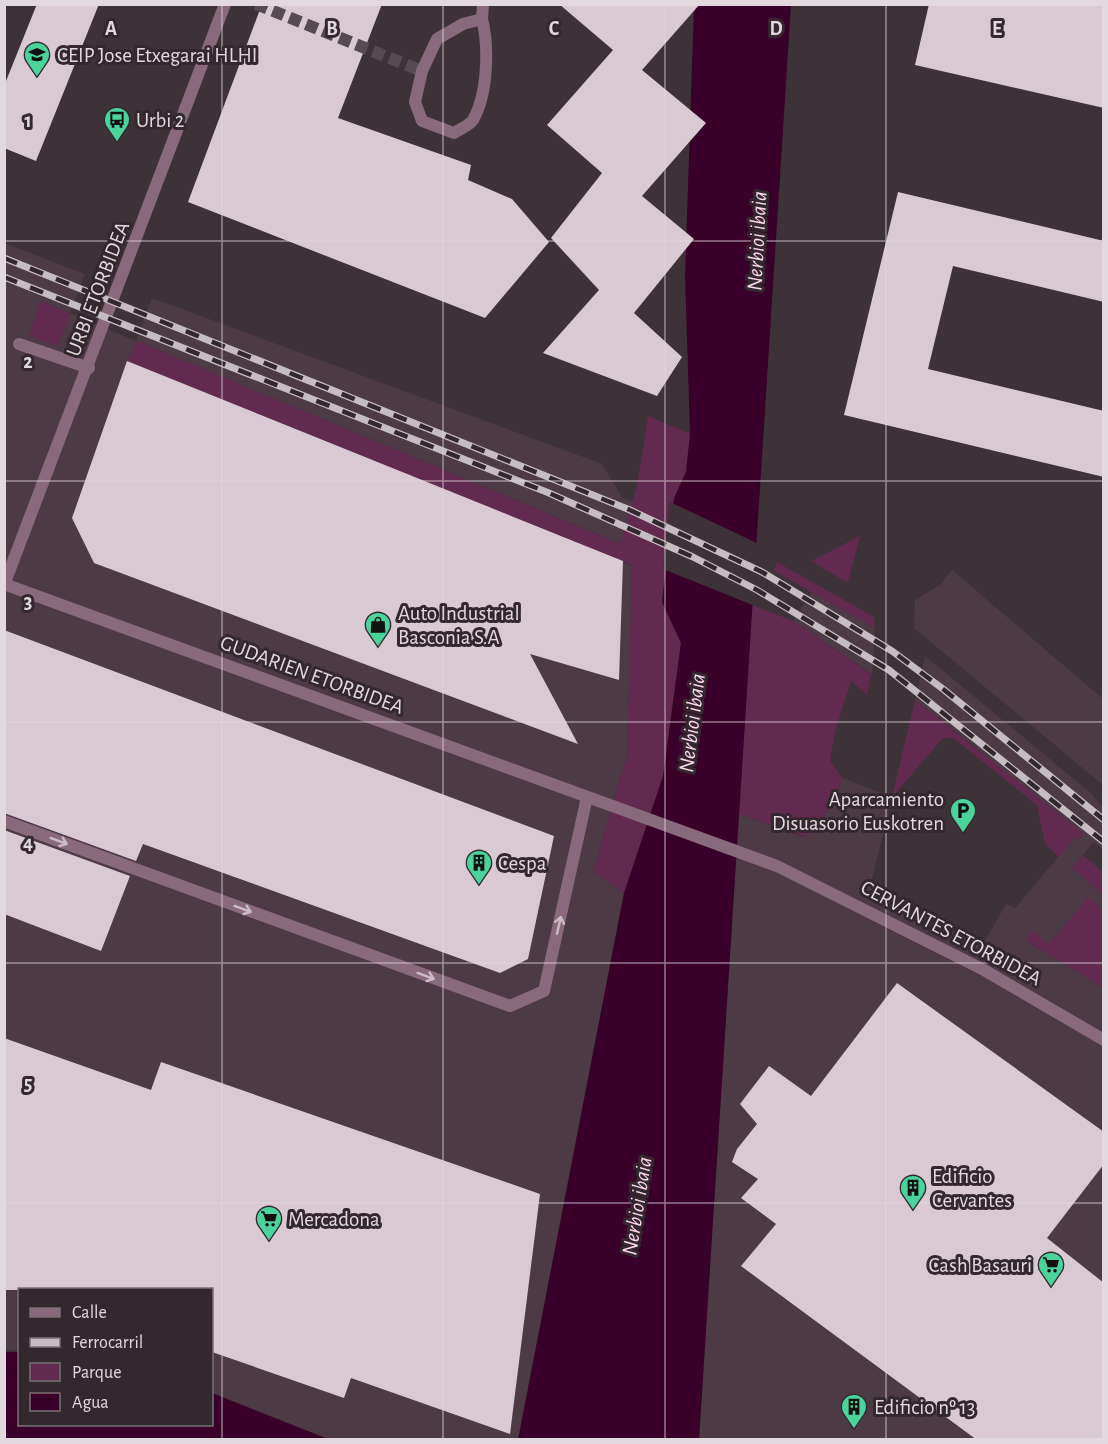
<svg xmlns="http://www.w3.org/2000/svg" width="1108" height="1444" viewBox="0 0 1108 1444" font-family="'Alegreya Sans',sans-serif">
<rect width="100%" height="100%" fill="#3e3239"/>
<!-- built -->
<path fill="#4c3a45" d="M4,243L85,274L70,313L136,341L152,298L602,464L622,497L633,502L621,544L137,341L632,566L627,755L593,872L624,893L518,1439H328L212,1393V1290H20L19,1350H5Z
M952,570L1103,699V785L914,628L915,600L940,585Z
M813,591L875,628L872,674L793,621Z
M925,656L1091,793L1103,808V849L1094,842L1072,868L1103,895V910L1088,898L1049,944L1025,940L1103,988V1439L699,1440L739,814L803,837L806,836L834,804L842,778L892,797L870,888L982,946L1006,904L1015,908L1075,837L977,748L915,700Z"/>
<!-- green -->
<path fill="#622a4f" d="M40,301L70,313L58,346L29,336Z
M137,341L620,544L637,486L648,416L690,434L686,472L674,498L662,602L681,643L663,776L624,893L593,872L627,755L632,565L127,361Z
M860,536L848,583L811,561Z
M777,562L874,617L875,628L774,571Z
M752,605L793,621L871,674L867,695L851,681L835,732L830,761L842,778L834,804L806,837L739,814Z
M915,700L1084,834L1079,840L1075,837L1059,857L1045,844L1037,805L953,738H943L892,797Z
M1083,855L1103,872V895L1072,868Z
M1088,897L1103,910V988L1025,940L1032,931L1049,944Z"/>
<!-- water -->
<path fill="#390029" d="M694,5H791L699,1439L518,1440L624,893L663,776L681,643L662,602L674,498L686,472L690,434L685,276Z
M19,1352L20,1424H212V1393L328,1439H5V1352Z"/>
<!-- pier -->
<path fill="#3e3239" d="M670,502L759,544L755,606L663,569Z"/>
<!-- building -->
<path fill="#d8c9d2" d="M37,4H99L36,161L4,148V86Z
M262,4H382L338,118L471,165L468,180L512,199L549,242L485,318L188,202Z
M559,4H700L642,70L706,123L642,196L694,239L634,313L682,357L657,396L543,353L599,290L551,238L602,173L547,125L613,50Z
M929,4H1104V108L915,65Z
M898,192L1104,241V302L953,266L928,369L1104,411V477L844,415Z
M127,361L623,561L619,680L530,654L578,744L94,563L72,518Z
M4,630L554,836L528,959L500,973L143,844L136,861L4,813Z
M4,830L130,876L101,951L4,914Z
M897,983L1104,1132V1164L1047,1238L1104,1283V1440H977L741,1266L776,1224L741,1198L758,1179L732,1162L737,1149L757,1124L740,1104L769,1066L811,1096Z
M4,1038L151,1090L161,1062L540,1194L510,1434L351,1378L344,1398L212,1352V1290H4Z"/>
<g fill="none" stroke-linecap="round" stroke-linejoin="round">
<!-- minor-tunnel -->
<path stroke="#564b52" stroke-width="12" stroke-dasharray="12 6" stroke-linecap="butt" d="M256,4L422,71"/>
<!-- minor -->
<path stroke="#896a7c" stroke-width="12" d="M482,19C489,46 488,94 473,120C470,125 460,129 454,133L422,121L415,102L422,71L437,39L463,24Z
M482,19L483,4
M19,344L89,368
M4,585L225,4
M4,821L510,1006L544,991L587,797"/>
<!-- tertiary -->
<path stroke="#896a7c" stroke-width="12" d="M4,584L777,866L984,970L1104,1040"/>
<defs>
<path id="rail" d="M4,258L630,510L762,572L892,651L943,689L1104,820
M4,277L549,493L693,557L757,590L889,670L1104,842"/>
</defs>
<!-- rail casing -->
<use href="#rail" stroke="#c5bdc2" stroke-width="7"/>
<!-- rail -->
<use href="#rail" stroke="#34282f" stroke-width="4.5" stroke-dasharray="14" stroke-linecap="butt"/>
</g>
<!-- one-way arrows -->
<defs><path id="oneway-shaft" d="M-6 0H5M1.5-3L5.5 0L1.5 3" fill="none" stroke-width="1.6" stroke-linecap="round" stroke-linejoin="round" transform="scale(1.5)"/></defs>
<g stroke="#cbbdc6">
<use href="#oneway-shaft" transform="translate(59 841) rotate(20)"/>
<use href="#oneway-shaft" transform="translate(243 909) rotate(20)"/>
<use href="#oneway-shaft" transform="translate(559 925) rotate(-77)"/>
<use href="#oneway-shaft" transform="translate(426 976) rotate(20)"/>
</g>
<!-- grid -->
<path fill="none" stroke="#e1d9de" stroke-width="1.5" stroke-opacity="0.55" d="M222,4V1440M443,4V1440M665,4V1440M886,4V1440M4,241H1104M4,481H1104M4,722H1104M4,963H1104M4,1203H1104"/>
<!-- icons -->
<defs>
<symbol id="school-pin" viewBox="-11 -11 22 30"><path d="M0 17L-7.5 6A9.5 9.5 0 1 1 7.5 6Z" fill="#4ad49c" stroke="#34282f"/><path d="M0-5L7-2L0 1L-7-2ZM-4 1L0 2.5L4 1V4Q0 6-4 4Z" fill="#111"/></symbol>
<symbol id="bus-pin" viewBox="-11 -11 22 30"><path d="M0 17L-7.5 6A9.5 9.5 0 1 1 7.5 6Z" fill="#4ad49c" stroke="#34282f"/><path d="M-5-6H5V4H4V6H2V4H-2V6H-4V4H-5ZM-3.5-4V0h7V-4ZM-3.5 1.2v1.5H-2V1.2ZM2 1.2v1.5H3.5V1.2Z" fill="#111"/></symbol>
<symbol id="shop-pin" viewBox="-11 -11 22 30"><path d="M0 17L-7.5 6A9.5 9.5 0 1 1 7.5 6Z" fill="#4ad49c" stroke="#34282f"/><path d="M-5-2.5h2.3a2.7 3.5 0 0 1 5.4 0H5L5.5 6h-11ZM-1.5-2.5h3a1.5 2.3 0 0 0-3 0Z" fill="#111"/></symbol>
<symbol id="parking-pin" viewBox="-11 -11 22 30"><path d="M0 17L-7.5 6A9.5 9.5 0 1 1 7.5 6Z" fill="#4ad49c" stroke="#34282f"/><path d="M-3.5-5.5H1a3.5 3.5 0 0 1 0 7H-1V5.5H-3.5ZM-1-3.4V-.6H.8a1.4 1.4 0 0 0 0-2.8Z" fill="#111"/></symbol>
<symbol id="building-pin" viewBox="-11 -11 22 30"><path d="M0 17L-7.5 6A9.5 9.5 0 1 1 7.5 6Z" fill="#4ad49c" stroke="#34282f"/><path d="M-4-6H4V6H1V3H-1V6H-4ZM-2.5-4.3h1.7v1.8h-1.7ZM.8-4.3h1.7v1.8H.8ZM-2.5-1h1.7V.8h-1.7ZM.8-1h1.7V.8H.8Z" fill="#111"/></symbol>
<symbol id="supermarket-pin" viewBox="-11 -11 22 30"><path d="M0 17L-7.5 6A9.5 9.5 0 1 1 7.5 6Z" fill="#4ad49c" stroke="#34282f"/><path d="M-6-5.5h2.5l.6 2H6L4.5 2H-2.5L-4.4-4H-6ZM-1.5 3.2a1.3 1.3 0 1 0 .1 0ZM3 3.2a1.3 1.3 0 1 0 .1 0Z" fill="#111"/></symbol>
</defs>
<g fill-rule="evenodd">
<use href="#school-pin" x="22" y="40" width="30" height="40"/>
<use href="#bus-pin" x="102" y="105" width="30" height="40"/>
<use href="#shop-pin" x="363" y="610" width="30" height="40"/>
<use href="#parking-pin" x="948" y="796" width="30" height="40"/>
<use href="#building-pin" x="464" y="848" width="30" height="40"/>
<use href="#building-pin" x="898" y="1173" width="30" height="40"/>
<use href="#supermarket-pin" x="254" y="1204" width="30" height="40"/>
<use href="#supermarket-pin" x="1036" y="1250" width="30" height="40"/>
<use href="#building-pin" x="839" y="1392" width="30" height="40"/>
</g>
<g text-anchor="middle" dominant-baseline="central" stroke-width="6" stroke-linejoin="round" paint-order="stroke">
<!-- poi labels -->
<g font-size="21" fill="#e1d9de" stroke="#34282f" text-anchor="start">
<text x="57" y="55">CEIP Jose Etxegarai HLHI</text>
<text x="136" y="120">Urbi 2</text>
<text x="398" y="613">Auto Industrial<tspan x="398" dy="24">Basconia S.A</tspan></text>
<text x="944" y="799" text-anchor="end">Aparcamiento<tspan x="944" dy="24">Disuasorio Euskotren</tspan></text>
<text x="498" y="863">Cespa</text>
<text x="932" y="1176">Edificio<tspan x="932" dy="24">Cervantes</tspan></text>
<text x="288" y="1219">Mercadona</text>
<text x="1032" y="1265" text-anchor="end">Cash Basauri</text>
<text x="874" y="1407">Edificio nº 13</text>
</g>
<!-- street labels -->
<g font-size="21" fill="#e1d9de" stroke="#34282f">
<text transform="translate(98 289) rotate(-69)">URBI ETORBIDEA</text>
<text transform="translate(312 675) rotate(20)">GUDARIEN ETORBIDEA</text>
<text transform="translate(951 933) rotate(28)">CERVANTES ETORBIDEA</text>
</g>
<!-- water labels -->
<g font-size="22" font-style="italic" fill="#ffd7ee" stroke="#34282f">
<text transform="translate(757 241) rotate(-87)">Nerbioi ibaia</text>
<text transform="translate(692 723) rotate(-83)">Nerbioi ibaia</text>
<text transform="translate(637 1206) rotate(-81)">Nerbioi ibaia</text>
</g>
</g>
<g font-size="20" text-anchor="middle" font-weight="bold" fill="#e1d9de" stroke="#34282f" stroke-width="6" stroke-linejoin="round" paint-order="stroke">
<text x="111" y="35">A</text>
<text x="332" y="35">B</text>
<text x="554" y="35">C</text>
<text x="776" y="35">D</text>
<text x="997" y="35">E</text>
<text x="28" y="127">1</text>
<text x="28" y="368">2</text>
<text x="28" y="608">3</text>
<text x="28" y="849">4</text>
<text x="28" y="1090">5</text>
</g>
<!-- border -->
<rect width="1108" height="1444" fill="none" stroke="#e1d9de" stroke-width="12"/>
<!-- legend -->
<rect x="18" y="1288" width="195" height="138" fill="#34282f" stroke="#796f75" stroke-width="1.5"/>
<rect x="30" y="1308" width="30" height="9" fill="#896a7c" stroke="#796f75" stroke-width="1.5"/>
<text x="72" y="1318" font-size="18" fill="#e1d9de">Calle</text>
<rect x="30" y="1338" width="30" height="9" fill="#c5bdc2" stroke="#796f75" stroke-width="1.5"/>
<text x="72" y="1348" font-size="18" fill="#e1d9de">Ferrocarril</text>
<rect x="30" y="1363" width="30" height="18" fill="#622a4f" stroke="#796f75" stroke-width="1.5"/>
<text x="72" y="1378" font-size="18" fill="#e1d9de">Parque</text>
<rect x="30" y="1393" width="30" height="18" fill="#390029" stroke="#796f75" stroke-width="1.5"/>
<text x="72" y="1408" font-size="18" fill="#e1d9de">Agua</text>
</svg>
